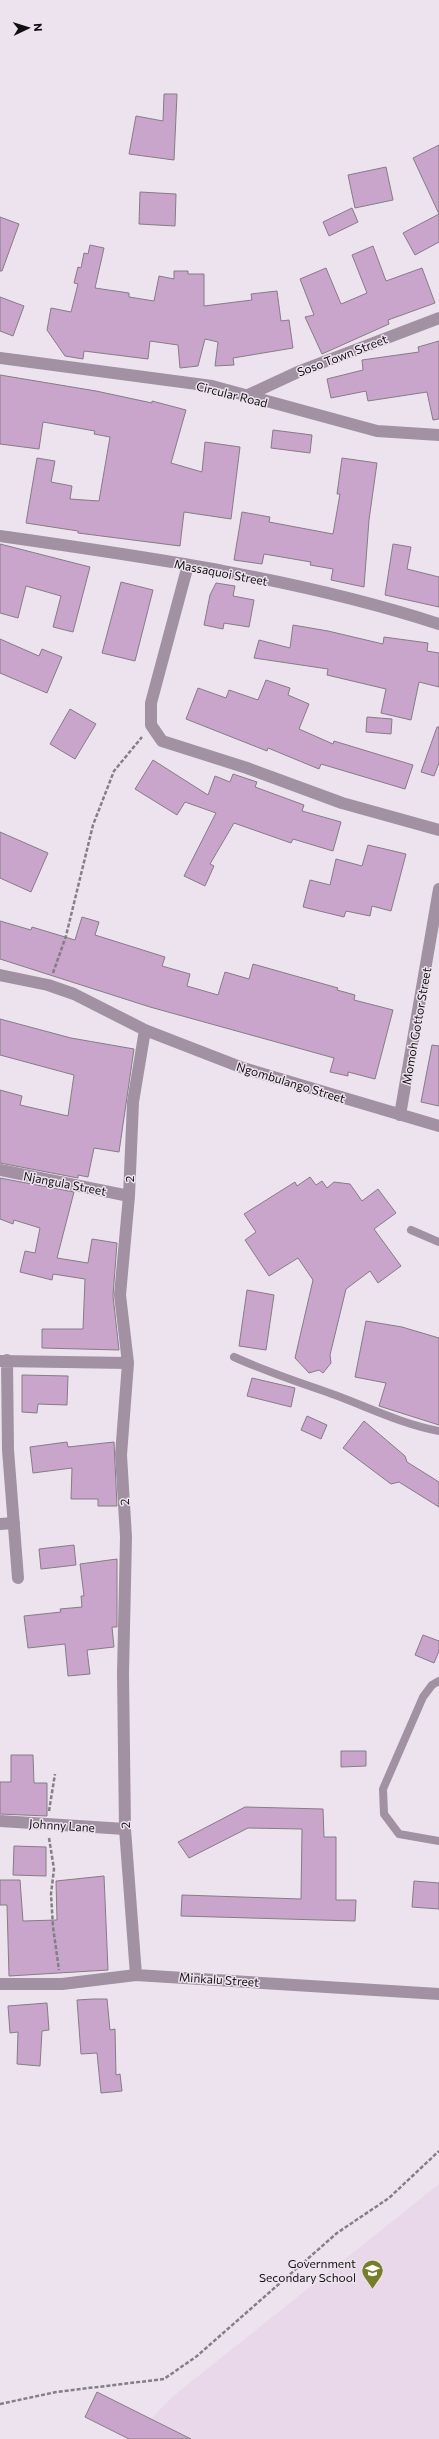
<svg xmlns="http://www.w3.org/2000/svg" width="439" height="2439" viewBox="0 0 439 2439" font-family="Commissioner,sans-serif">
<rect width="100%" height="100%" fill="#ede3ee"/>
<!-- built -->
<path fill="#e8d8e9" d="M439,2184V2439H132L172,2397Z"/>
<!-- building -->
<path fill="#c9a4cb" stroke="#867c86" d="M164,94H177L174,160L129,154L136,116L163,121Z
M439,145V242L415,255L403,233L439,214L413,158Z
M386,167L393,200L355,208L348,175Z
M140,192L176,194L175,226L139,224Z
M352,208L358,222L329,236L323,222Z
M0,217L19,224L2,271H0Z
M90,245L104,248L95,288L129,293V297L154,301L159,276L174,279V271H188V274H204V306L252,300L251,294L277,291L281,321L289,320L293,348L233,358L234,365L215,366L218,342L205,339L198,366L180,368L178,345L150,341L148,359L84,351L83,359L65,356L47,330L51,308L71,312L78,284L74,283L78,267L81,268L84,253L88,254Z
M373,246L386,281L422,268L435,303L388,320L389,324L322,354L305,317L314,315L300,279L326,268L341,304L353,299L367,293L352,255Z
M0,297L24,306L13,336L0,331Z
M439,341V419L433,420L427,392L368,401L366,391L331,398L327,379L363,370L362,360L419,352L418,347Z
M0,375L96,391L152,403V401L186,410L171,463L202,472L205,442L240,447L231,519L184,512L180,546L78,533V531L26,523L37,458L55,461L51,482L72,486L70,499L99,501L110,437L94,434L95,431L43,422L39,449L0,444Z
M273,430L312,435L310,453L271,448Z
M342,458L377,463L369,520L364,587L331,580L333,569L310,565L311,562L264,554L262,564L234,560L242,512L270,517L269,522L333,534L340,494H337Z
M0,544L90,567L73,632L53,627L61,596L26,586L18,618L0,613Z
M393,544L411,547L407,569L439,577V607L385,595Z
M121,582L153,590L135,661L102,653Z
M216,583L235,586L233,596L254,600L249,627L224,623L223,629L204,625L210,595Z
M293,625L328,631L383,644L384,637L428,643L427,651L439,653V687L419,682L411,720L381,713L386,689L327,675L328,669L254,658L259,640L290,648Z
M0,639L39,656L42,649L62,657L47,693L0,673Z
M266,680L290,688L288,695L309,704L299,729L333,744L334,741L413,765L405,789L321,764L319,769L268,748L267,751L186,719L198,688L226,698L229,690L258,700Z
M70,709L96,724L75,759L50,744Z
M367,717L392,719L391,734L366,732Z
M437,727H439V763L434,776L421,772Z
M153,760L208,795L215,776L230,782L233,774L257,782L255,787L304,805L302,811L341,822L333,851L293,839L291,843L234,823L210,864L214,866L205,886L184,876L216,813L185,802L177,815L135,789Z
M0,832L48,853L31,892L0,878Z
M368,845L406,854L391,911L372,906L370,916L346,911L344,917L303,907L310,880L330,885L336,859L362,866Z
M82,917L99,922L95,935L165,957L162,966L190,974L187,986L218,995L225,972L249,979L253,964L338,988L337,990L355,995L354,1000L393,1010L375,1079L348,1072V1076L330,1072L334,1058L150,1007L0,959V921L31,930L32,927L75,940Z
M0,1019L71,1038L134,1049L119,1152L94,1148L88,1177L78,1175V1178L0,1163V1090L22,1096L20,1105L68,1116L74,1075L0,1055Z
M432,1045L439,1046V1106L421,1102Z
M310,1177L316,1185L322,1181L327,1188L334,1182L350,1184L362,1201L378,1189L396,1213L374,1229L401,1266L378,1283L370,1271L346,1289L330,1355L331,1363L323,1373L319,1370L309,1373L295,1358L313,1280L298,1258L269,1276L245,1240L256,1232L244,1214L295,1182L297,1186Z
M0,1178L74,1192L57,1258L88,1263L92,1239L117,1243L113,1296L119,1350L42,1348V1329H83L85,1279L53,1274L52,1280L20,1272L25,1251L35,1253L40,1228L14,1220L13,1224L0,1219Z
M247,1290L274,1295L266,1350L239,1346Z
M366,1321L402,1327L439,1338V1425L379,1406L386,1383L355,1377Z
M22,1375L68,1376L67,1405L38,1404L37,1413L22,1412Z
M252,1378L295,1388L291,1407L247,1396Z
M307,1416L327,1425L321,1439L301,1430Z
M364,1421L405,1456L407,1462L439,1482V1507L399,1482L391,1484L343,1448Z
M67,1442L68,1447L114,1442L117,1506H98V1499H71L72,1468L33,1473L30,1447Z
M74,1545L76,1565L41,1569L39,1549Z
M117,1559V1627H112L114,1647L87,1650L90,1674L68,1676L65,1644L28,1648L24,1616L61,1612L60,1609L82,1607L81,1596H84L80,1564Z
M423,1635L439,1641V1651L434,1663L415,1655Z
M341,1751H366V1766L341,1767Z
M11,1755H33L34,1783H47V1816L0,1814V1782H11Z
M245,1807L323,1809L324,1837H336V1900H356L355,1921L181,1916L182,1895L301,1899L302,1829L248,1828L189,1858L178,1842Z
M14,1846L46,1847V1876L13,1875Z
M104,1876L108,1970L9,1976L7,1905H0V1880H20L23,1921L57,1920L56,1881Z
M414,1881L439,1883V1909L412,1907Z
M93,1999H107L110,2030L115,2029L116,2075L120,2074L122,2091L101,2093L97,2053L81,2054L77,2000Z
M47,2003L49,2030L42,2031L40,2066L17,2064L18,2032L10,2033L8,2006Z
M97,2392L191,2439H129L85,2417Z"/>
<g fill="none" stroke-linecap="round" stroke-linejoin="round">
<!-- path -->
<path stroke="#847e85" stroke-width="2.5" stroke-dasharray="4 2" stroke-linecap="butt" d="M53,973L66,936L93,825L114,771L142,737
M49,1811L55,1774
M49,1838L54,1869L51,1894L53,1927L59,1970
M0,2404L56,2392L164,2379L197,2356L337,2233L389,2198L439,2151"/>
<!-- lane -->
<path stroke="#a191a2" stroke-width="8" d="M411,1230L439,1242
M234,1357C267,1372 301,1383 335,1395C370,1408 402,1424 439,1431
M439,1681L432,1685L423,1697L383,1789L384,1814L399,1834L439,1841"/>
<!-- street -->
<path stroke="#a191a2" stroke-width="12" d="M0,358L212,386L377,431L439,435
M246,396L300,371L439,318
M0,536C147,557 297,578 439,624
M188,565L151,703V725L162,741L247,768L342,803L439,830
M0,975L48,985L74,994L145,1030L243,1068L439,1126
M400,1115L439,889
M0,1170L129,1196
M7,1360L8,1450L18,1578
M0,1361L128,1363
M0,1524L14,1523
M0,1821L125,1829
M136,1975L125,1829L123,1673L126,1537L121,1455L128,1363L120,1295L129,1196L133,1102L145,1030
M0,1984H62L136,1975L439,1994"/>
</g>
<!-- icons -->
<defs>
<symbol id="school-pin" viewBox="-11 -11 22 30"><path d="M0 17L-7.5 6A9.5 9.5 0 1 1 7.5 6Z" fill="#757e29" stroke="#ede3ee"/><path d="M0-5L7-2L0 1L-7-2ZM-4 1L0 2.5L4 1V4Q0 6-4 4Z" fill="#fff"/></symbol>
</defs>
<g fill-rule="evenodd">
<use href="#school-pin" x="360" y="2258" width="25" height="34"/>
</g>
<g text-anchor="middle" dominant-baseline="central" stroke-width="3" stroke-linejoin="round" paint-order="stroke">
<!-- street labels -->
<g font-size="12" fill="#120f12" stroke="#ede3ee">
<text transform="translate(342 355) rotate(-21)">Soso Town Street</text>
<text transform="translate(232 394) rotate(14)">Circular Road</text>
<text transform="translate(221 572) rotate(11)">Massaquoi Street</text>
<text transform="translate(416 1026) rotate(-80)">Momoh Gottor Street</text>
<text transform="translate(291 1082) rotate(17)">Ngombulango Street</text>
<text transform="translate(129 1179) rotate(-90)">2</text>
<text transform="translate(65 1183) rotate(11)">Njangula Street</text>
<text transform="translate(124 1502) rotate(-94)">2</text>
<text transform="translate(62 1825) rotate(4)">Johnny Lane</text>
<text transform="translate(125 1825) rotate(-92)">2</text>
<text transform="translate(219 1979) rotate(4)">Minkalu Street</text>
</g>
<!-- poi labels -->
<g font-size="12" fill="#120f12" stroke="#ede3ee" text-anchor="end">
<text x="356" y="2263">Government<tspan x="356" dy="14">Secondary School</tspan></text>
</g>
</g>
<!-- north arrow -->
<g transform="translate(28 28) rotate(86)" stroke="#ede3ee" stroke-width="3" paint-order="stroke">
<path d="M0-3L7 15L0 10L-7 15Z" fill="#120f12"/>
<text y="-6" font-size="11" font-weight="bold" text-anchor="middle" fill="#120f12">N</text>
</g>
</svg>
